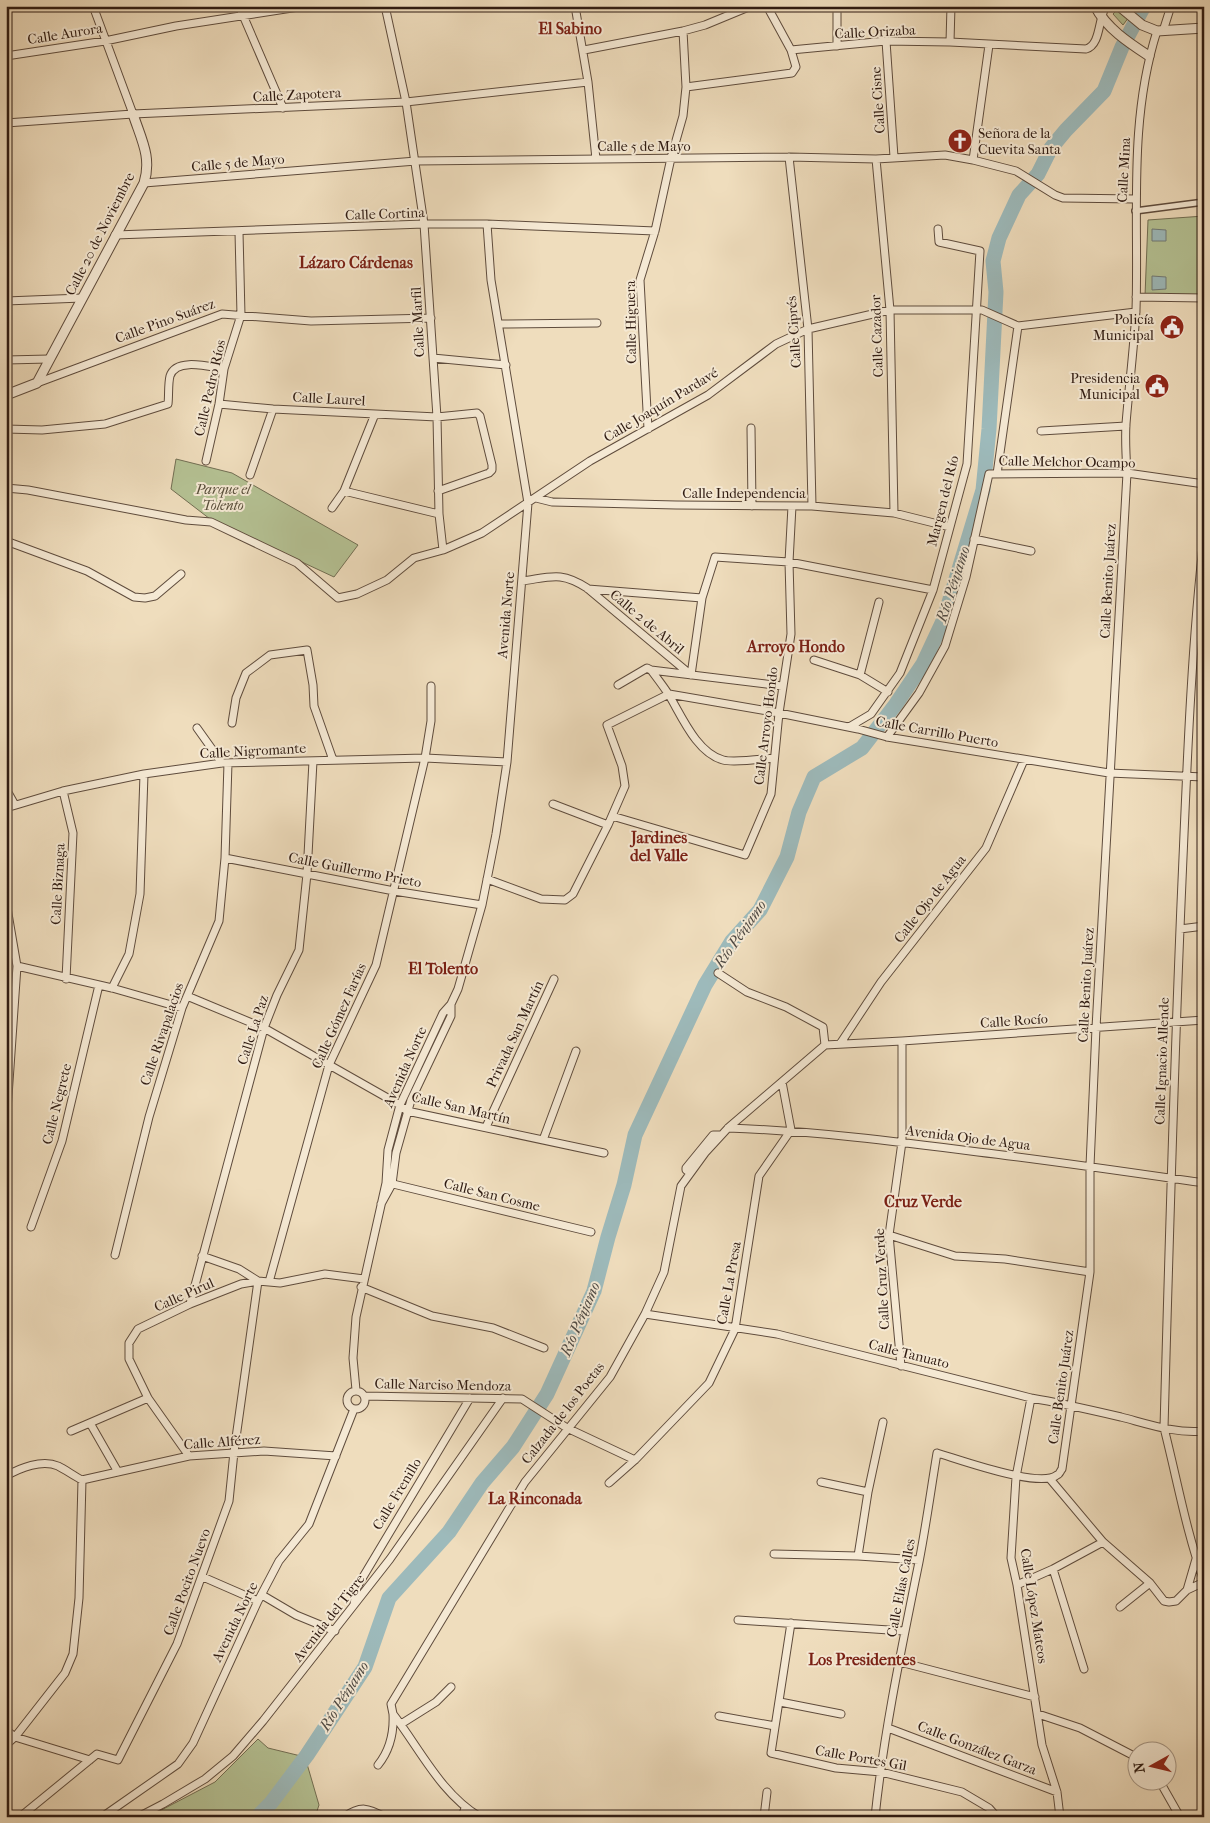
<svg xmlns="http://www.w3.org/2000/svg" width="1210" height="1823" viewBox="0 0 1210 1823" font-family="'IM FELL French Canon',serif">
<rect width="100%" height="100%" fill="#efddbd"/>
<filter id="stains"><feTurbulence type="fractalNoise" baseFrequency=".004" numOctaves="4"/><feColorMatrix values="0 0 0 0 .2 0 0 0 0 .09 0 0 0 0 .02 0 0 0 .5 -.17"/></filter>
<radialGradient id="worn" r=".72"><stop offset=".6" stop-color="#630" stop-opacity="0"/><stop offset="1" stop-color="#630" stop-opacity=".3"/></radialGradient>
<!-- green -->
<path fill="#b5c294" stroke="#726e53" d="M1120,10L1129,17L1123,25L1113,14L1116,11Z
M1204,216V296H1145L1148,220Z
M176,459L232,473L358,545L334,577L210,519L171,489Z
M258,1739L268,1748L305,1757L319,1805L315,1817H148L215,1782Z"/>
<!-- water -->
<path fill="#9dbabb" stroke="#717a77" d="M1152,229L1166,230V241H1152Z
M1152,276L1166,277V289L1152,290Z"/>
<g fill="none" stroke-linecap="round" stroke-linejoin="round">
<!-- river -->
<path stroke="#9dbabb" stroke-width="15" d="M257,1817L271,1803L307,1755L365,1667L389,1598L449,1532L482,1483L513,1447L547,1394L594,1291L608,1237L624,1185L635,1135L705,985L732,941L760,910L787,857L799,812L814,777L862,748L896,704L923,664L944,619L983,490L989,429L996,292L993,261L999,238L1019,195L1038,174L1051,148L1066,130L1104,91L1122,47L1144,6"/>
<defs>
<path id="pedestrian" d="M1135,211L1204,202"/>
<path id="minor" d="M93,6L133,114
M239,6L283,108
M385,6L406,102L424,224L437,417L439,514L443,550
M575,6L588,82L596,159
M1163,31L1171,6
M886,41L894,157
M950,42L951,6
M837,46V6
M584,50L683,31L705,25L751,6
M791,50L886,41L950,42L1086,49C1101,45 1098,18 1106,6
M6,56L105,41L176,26L305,6
M686,87L792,73L796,67L791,50L767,6
M6,123L133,114L406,102L588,82
M789,157L808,329L812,506
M876,159L890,310L894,513
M973,160L989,45
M144,183L416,161L789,157L876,159L945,155L973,160L1016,171L1055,195L1063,198L1135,199
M115,235L424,224H487L655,231
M1136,297L1204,298
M6,301L82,298
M499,324L597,323
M433,358L506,365
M6,360L49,359
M37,383L222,314L311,321L431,318
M219,404L273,409L437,417L477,413L480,416L492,465V470L489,473L438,491
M751,428L752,506
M6,429L42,430L105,424L168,404C169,395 168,384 170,376C176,357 210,367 224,369
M648,429L640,280L655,231L671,158L683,116L686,87L683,31
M1041,431L1126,426
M206,461L219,404L224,369L241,315L239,232
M997,474L1018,326
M250,475L273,409
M6,488L28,490L186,520L211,522L297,563L338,598L357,594L387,580L414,558L443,550L482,533L590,461L708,395L776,344L808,329L890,310H982L1018,326L1136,312
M344,491L439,514
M536,498L552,502L676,505L812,506L894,513L950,527
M332,508L344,491L375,414
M1204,537C1191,651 1187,766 1182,881C1174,1063 1169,1246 1164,1428C1177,1479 1186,1531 1204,1581
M974,539L1031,551
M6,541L87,571L134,597L145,598L155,596L181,574
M522,581C551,577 561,571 587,588L691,675
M588,589L702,598
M814,660L860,675L888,692
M651,670L782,686
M691,675L702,598L715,557L789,562L933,590
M860,675L879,602
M618,685L647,668L651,670C657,678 664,687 669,695C682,717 697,753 723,760C734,763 761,759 774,758
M232,723L236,698L246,673L270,655L307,650L313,685L314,706L333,760
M849,727L871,714L900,673L933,590L967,464L980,251L939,242L938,229
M197,728L222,763
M887,737L919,693L945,646L966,577L989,474L1127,473L1204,484
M6,789L15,805
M63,791L73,833L66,979
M553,804L608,825
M6,808L63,791L144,774L222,763L425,758L507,762
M612,816L745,855L771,794L779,713L791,634L789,562L792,506
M225,858L394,891L482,905
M487,879L541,899L565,900L573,894L608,825L625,786L622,766L607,725L669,694L779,713L858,729L887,737L1109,773L1204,777
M6,902L17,966L6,1125
M1180,929L1204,926
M17,966L112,988L182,1008
M718,973L747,992L786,1007L823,1027L825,1045
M112,988L129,954L140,894L144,774
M187,996L264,1028L400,1105L407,1111L604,1153
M840,1044L881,982L986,848L1024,760
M825,1045L902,1041L1204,1020
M486,1127L554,979
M728,1128C812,1131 894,1141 978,1152C1053,1161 1128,1172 1204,1183
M543,1140L576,1051
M690,1173L686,1170V1168L713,1135H721
M389,1183L591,1232
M381,1204L392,1184L396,1153L411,1100L451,1016V1004L458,989L482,905L496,834L507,762L528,503L491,280L487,224
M31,1227L62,1141L99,985
M889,1235L955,1256L1005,1259L1090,1272
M115,1255L149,1117L182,1008L219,921L225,858L228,763
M202,1256L239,1269L258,1281
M269,1282L329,1065L376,965L425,758L431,721V686
M361,1287L432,1316L493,1328L544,1348
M190,1304L264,1028L277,995L299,950L307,874L313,761
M645,1314L777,1334L1031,1398C1061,1403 1091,1410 1121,1417C1148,1424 1176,1434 1204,1431
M901,1366L889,1235L902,1142V1041
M356,1390L353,1358L356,1317L386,1183L388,1150L400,1105L443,1013L451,1004
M347 1400a9 9 0 1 1 18 0a9 9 0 1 1-18 0Z
M364,1396L522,1399L567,1428L635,1460
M1031,1398L1016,1477L1011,1558L1017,1585L1042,1745L1057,1792L1060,1817
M90,1423L118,1472
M71,1431L148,1398
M189,1456L148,1398L129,1359V1343L138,1329L190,1304L241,1284L258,1281L280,1283L325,1274L364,1279
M6,1476C20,1468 42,1459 58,1466C66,1470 74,1476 82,1480
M1050,1479L1103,1542L1150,1583L1164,1601L1169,1602L1176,1601L1187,1590L1204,1582
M82,1480L189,1456L264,1451L336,1456
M821,1482L868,1492
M609,1483L635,1460L709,1383L735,1329L759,1176L791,1130L782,1082
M774,1554L858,1556L919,1560
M858,1556L868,1492L883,1422
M1053,1569L1084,1669
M203,1577L258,1601
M1017,1585L1053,1569L1103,1542
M1187,1590L1196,1559
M262,1595L296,1615L335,1631
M354,1604L357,1587L470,1398
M1120,1607L1150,1583
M738,1620L904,1631
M791,1623L771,1753L836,1768L881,1772L962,1792L989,1808L997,1817
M900,1662L1035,1697
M780,1702L841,1714
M1038,1714L1080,1728L1138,1758
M719,1716L775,1726
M401,1724L436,1702L451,1687
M888,1728L1057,1792
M6,1730L15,1737L90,1760
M6,1745L15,1737L65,1673L73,1654L79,1598L82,1480
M378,1765C390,1750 394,1733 393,1714
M1159,1780L1180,1817
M20,1817L97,1754L118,1760L177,1644L229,1501L234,1452L258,1281
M102,1817L178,1764L193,1743L258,1601L279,1561L309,1524L354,1409
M138,1817L163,1804L205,1779L233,1756L263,1721L390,1559L503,1398
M344,1817C361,1805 368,1808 385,1817
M462,1817L465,1808
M480,1817C441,1794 420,1749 393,1714L391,1704L525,1482L610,1377L645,1314L664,1272L681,1186L705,1153L728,1128L825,1045
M764,1817L767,1792
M875,1817C884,1731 902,1646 919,1562C926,1526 931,1489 937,1453C958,1459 1040,1489 1057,1475C1060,1474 1060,1471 1062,1469L1090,1272V1166L1096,1028L1127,473C1126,457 1125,440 1126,424C1129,386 1134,348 1136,310C1139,217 1128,122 1157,31"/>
<path id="tertiary" d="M1095,6C1106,28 1129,43 1149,56
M1119,6L1142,25L1157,31L1204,28
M6,395L37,383L144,183C152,157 141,139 133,114"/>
</defs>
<!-- pedestrian casing -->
<use href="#pedestrian" stroke="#5f4c3d" stroke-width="8"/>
<!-- minor casing -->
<use href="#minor" stroke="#5f4c3d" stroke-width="9"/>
<!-- tertiary casing -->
<use href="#tertiary" stroke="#5f4c3d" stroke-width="11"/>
<!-- pedestrian -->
<use href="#pedestrian" stroke="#f5e9d4" stroke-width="5"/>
<!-- minor -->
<use href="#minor" stroke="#f5e9d4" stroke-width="7"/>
<!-- tertiary -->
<use href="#tertiary" stroke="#f5e9d4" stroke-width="9"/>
</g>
<!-- icons -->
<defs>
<symbol id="church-disc" viewBox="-11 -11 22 22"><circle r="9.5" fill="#8f2418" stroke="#f5e9d4"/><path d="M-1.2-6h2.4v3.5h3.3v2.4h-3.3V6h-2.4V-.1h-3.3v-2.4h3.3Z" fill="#fff"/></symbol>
<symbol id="civic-disc" viewBox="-11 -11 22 22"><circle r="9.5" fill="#8f2418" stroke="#f5e9d4"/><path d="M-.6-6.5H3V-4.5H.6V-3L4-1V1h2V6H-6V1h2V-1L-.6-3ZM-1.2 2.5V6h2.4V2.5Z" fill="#fff"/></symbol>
</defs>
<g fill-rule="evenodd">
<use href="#church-disc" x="946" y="127" width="28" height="28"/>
<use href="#civic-disc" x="1158" y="313" width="28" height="28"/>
<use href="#civic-disc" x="1143" y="372" width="28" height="28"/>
</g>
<g text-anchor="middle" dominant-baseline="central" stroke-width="4" stroke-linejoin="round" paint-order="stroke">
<!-- street labels -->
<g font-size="14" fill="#2f1b12" stroke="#f5e9d4">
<text transform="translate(875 32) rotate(-3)">Calle Orizaba</text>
<text transform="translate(65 34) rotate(-9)">Calle Aurora</text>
<text transform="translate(297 95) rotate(-3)">Calle Zapotera</text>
<text transform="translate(878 100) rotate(-94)">Calle Cisne</text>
<text x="644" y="146">Calle 5 de Mayo</text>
<text transform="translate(238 163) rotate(-5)">Calle 5 de Mayo</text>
<text transform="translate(1124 170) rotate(-87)">Calle Mina</text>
<text transform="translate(385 214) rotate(-2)">Calle Cortina</text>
<text transform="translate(100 234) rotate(-63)">Calle 20 de Noviembre</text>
<text transform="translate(165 321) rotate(-20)">Calle Pino Suárez</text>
<text transform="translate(418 322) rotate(-93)">Calle Marfil</text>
<text transform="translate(631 322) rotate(-91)">Calle Higuera</text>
<text transform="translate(794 332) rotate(-94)">Calle Ciprés</text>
<text transform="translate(877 336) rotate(-92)">Calle Cazador</text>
<text transform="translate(210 388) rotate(-77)">Calle Pedro Ríos</text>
<text transform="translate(329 399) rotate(3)">Calle Laurel</text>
<text transform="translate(661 405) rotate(-31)">Calle Joaquín Pardavé</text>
<text transform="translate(1067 462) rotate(1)">Calle Melchor Ocampo</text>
<text x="744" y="493">Calle Independencia</text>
<text transform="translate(943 501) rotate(-76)">Margen del Río</text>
<text transform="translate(1108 581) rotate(-87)">Calle Benito Juárez</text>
<text transform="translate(506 615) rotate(-85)">Avenida Norte</text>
<text transform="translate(647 622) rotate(40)">Calle 2 de Abril</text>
<text transform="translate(766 726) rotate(-83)">Calle Arroyo Hondo</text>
<text transform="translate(937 732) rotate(10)">Calle Carrillo Puerto</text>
<text transform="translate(253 751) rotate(-3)">Calle Nigromante</text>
<text transform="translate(355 870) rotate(11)">Calle Guillermo Prieto</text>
<text transform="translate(58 884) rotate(-87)">Calle Biznaga</text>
<text transform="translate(930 899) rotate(-52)">Calle Ojo de Agua</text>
<text transform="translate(1086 985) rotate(-87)">Calle Benito Juárez</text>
<text transform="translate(339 1016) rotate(-66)">Calle Gómez Farías</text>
<text transform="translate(1014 1021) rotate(-4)">Calle Rocío</text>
<text transform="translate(253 1030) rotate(-72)">Calle La Paz</text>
<text transform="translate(162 1034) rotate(-71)">Calle Rivapalacios</text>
<text transform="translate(515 1034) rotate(-65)">Privada San Martín</text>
<text transform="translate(1162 1061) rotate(-88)">Calle Ignacio Allende</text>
<text transform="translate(405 1067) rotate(-66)">Avenida Norte</text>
<text transform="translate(57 1104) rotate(-76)">Calle Negrete</text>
<text transform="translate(461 1108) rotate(13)">Calle San Martín</text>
<text transform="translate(968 1138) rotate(7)">Avenida Ojo de Agua</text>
<text transform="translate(492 1195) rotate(14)">Calle San Cosme</text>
<text transform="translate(882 1279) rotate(-93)">Calle Cruz Verde</text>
<text transform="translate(729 1283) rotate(-80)">Calle La Presa</text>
<text transform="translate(184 1295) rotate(-24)">Calle Pirul</text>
<text transform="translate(909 1354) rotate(14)">Calle Tanuato</text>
<text transform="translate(443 1385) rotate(1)">Calle Narciso Mendoza</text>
<text transform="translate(1061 1387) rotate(-82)">Calle Benito Juárez</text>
<text transform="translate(563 1413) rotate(-52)">Calzada de los Poetas</text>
<text transform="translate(222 1442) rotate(-4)">Calle Alférez</text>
<text transform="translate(397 1494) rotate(-59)">Calle Frenillo</text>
<text transform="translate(187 1582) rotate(-70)">Calle Pocito Nuevo</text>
<text transform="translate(901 1588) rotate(-79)">Calle Elías Calles</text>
<text transform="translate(1034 1606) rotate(81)">Calle López Mateos</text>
<text transform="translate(329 1618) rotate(-52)">Avenida del Tigre</text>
<text transform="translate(235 1622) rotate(-64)">Avenida Norte</text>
<text transform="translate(977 1748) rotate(21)">Calle González Garza</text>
<text transform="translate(861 1758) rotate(10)">Calle Portes Gil</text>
</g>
<!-- poi labels -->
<g font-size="14" fill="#2f1b12" stroke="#f5e9d4" text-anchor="end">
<text x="978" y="133" text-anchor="start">Señora de la<tspan x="978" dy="16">Cuevita Santa</tspan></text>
<text x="1154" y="319">Policía<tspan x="1154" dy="16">Municipal</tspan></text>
<text x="1140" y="378">Presidencia<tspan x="1140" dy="16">Municipal</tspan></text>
</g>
<!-- park labels -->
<g font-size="14" font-style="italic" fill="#574d39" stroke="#f5e9d4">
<text x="223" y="489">Parque el<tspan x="223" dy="16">Tolento</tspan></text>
</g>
<!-- water labels -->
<g font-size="15" font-style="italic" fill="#504b45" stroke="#f5e9d4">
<text transform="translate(953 584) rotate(-72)">Río Pénjamo</text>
<text transform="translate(740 934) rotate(-55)">Río Pénjamo</text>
<text transform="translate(580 1319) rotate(-67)">Río Pénjamo</text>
<text transform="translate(344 1696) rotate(-58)">Río Pénjamo</text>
</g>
<!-- quarter labels -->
<g font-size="16" font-weight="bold" fill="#7a1f14" stroke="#f5e9d4">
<text x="570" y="28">El Sabino</text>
<text x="356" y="262">Lázaro Cárdenas</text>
<text x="796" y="646">Arroyo Hondo</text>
<text x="659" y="837">Jardines<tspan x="659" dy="18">del Valle</tspan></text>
<text x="443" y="968">El Tolento</text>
<text x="923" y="1201">Cruz Verde</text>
<text x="535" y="1498">La Rinconada</text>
<text x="862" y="1659">Los Presidentes</text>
</g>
</g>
<!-- margin -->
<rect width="1210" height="1823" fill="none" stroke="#efddbd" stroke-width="25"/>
<rect x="8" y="8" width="1195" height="1808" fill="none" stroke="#2f1b12" stroke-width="2.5"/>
<rect x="12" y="12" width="1185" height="1798" fill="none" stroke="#2f1b12"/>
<!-- north arrow -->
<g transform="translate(1152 1766) rotate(262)"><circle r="24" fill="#f5e9d4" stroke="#a69786"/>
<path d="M0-4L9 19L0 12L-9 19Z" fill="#8f2418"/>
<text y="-8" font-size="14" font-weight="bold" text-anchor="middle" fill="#2f1b12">N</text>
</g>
<rect width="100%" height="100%" filter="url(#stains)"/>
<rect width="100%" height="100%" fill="url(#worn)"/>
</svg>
